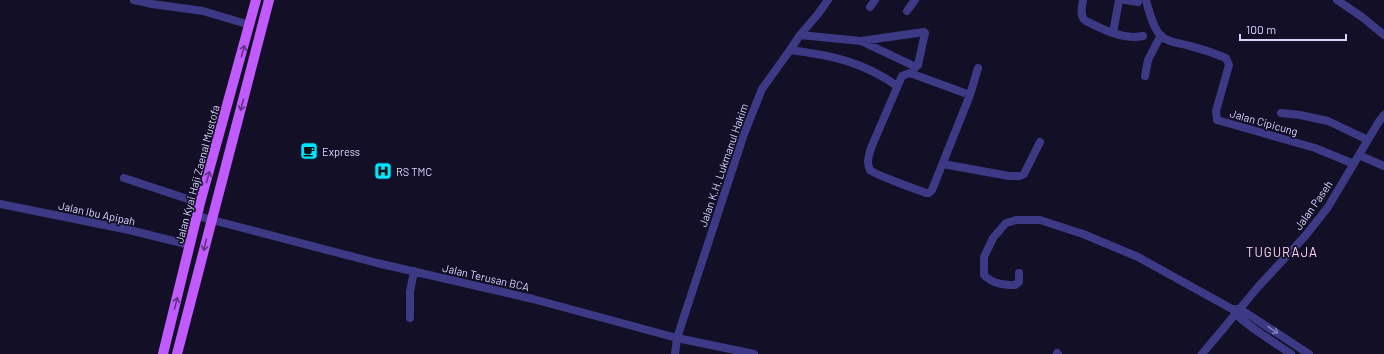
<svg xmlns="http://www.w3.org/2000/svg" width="1384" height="354" viewBox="0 0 1384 354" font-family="Barlow,sans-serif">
<rect width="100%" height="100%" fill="#130f26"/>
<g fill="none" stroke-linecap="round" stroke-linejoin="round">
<!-- minor -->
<path stroke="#3d3a85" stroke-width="8" d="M134,0L152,4L203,11L250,25
M1083,0C1082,7 1079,17 1086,21C1104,30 1123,40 1143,36
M1125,0L1138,2
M1146,0C1149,11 1152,25 1160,35C1168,43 1180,43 1190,46C1202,49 1214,53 1226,58L1229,65L1216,111L1217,120L1315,148L1354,164
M1337,0L1362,17L1384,35
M870,7L875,0
M907,11L915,0
M1113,33L1119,0
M800,35L861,41L916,67L918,65L925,33L924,32L861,41
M790,50C830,55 864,62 897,86
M1145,76L1148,60L1161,35
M970,95L932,190L929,193H926C918,190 873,174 870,170C866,163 869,155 871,148L902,76L910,73L970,95L978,68
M1281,113L1300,115L1328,121L1368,140
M1359,155L1384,166
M943,164L1009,176H1020L1024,174L1040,142
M124,178L200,203
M0,204L129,230L190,245
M198,216L212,220L377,263L533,299L677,338L754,354
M1019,273V282L1015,285C1003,285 993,284 984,275V257L993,238L1006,223L1016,220H1040L1083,234L1138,257L1232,309H1240L1309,354
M1234,311C1239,321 1280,346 1291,354
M410,318V292L414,271
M1057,353L1058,354
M675,354L677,338L744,134L762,89L790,50L800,35L818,14L828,0
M1202,354L1258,287L1306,235L1328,207L1378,123L1384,115"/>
<!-- major -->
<path stroke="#c25bff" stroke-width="10" d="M163,354L200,203L256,0
M177,354L269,0"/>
</g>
<!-- one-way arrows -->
<defs><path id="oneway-shaft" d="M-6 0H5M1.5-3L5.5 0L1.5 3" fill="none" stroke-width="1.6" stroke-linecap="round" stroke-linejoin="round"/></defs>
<g stroke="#623188">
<use href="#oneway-shaft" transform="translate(243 51) rotate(-75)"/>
<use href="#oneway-shaft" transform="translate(242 105) rotate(105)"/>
<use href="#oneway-shaft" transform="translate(208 177) rotate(-74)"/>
<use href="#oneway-shaft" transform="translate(205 245) rotate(104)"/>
<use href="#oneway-shaft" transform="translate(176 303) rotate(-77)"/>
</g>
<use stroke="#837fbc" href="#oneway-shaft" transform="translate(1273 330) rotate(34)"/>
<!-- icons -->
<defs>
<symbol id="cafe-square" viewBox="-11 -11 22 22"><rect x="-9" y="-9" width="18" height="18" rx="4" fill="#00e5ff" stroke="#130f26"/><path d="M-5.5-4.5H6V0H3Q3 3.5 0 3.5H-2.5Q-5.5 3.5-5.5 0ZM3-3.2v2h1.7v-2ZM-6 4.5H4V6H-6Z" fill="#111"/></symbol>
<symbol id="hospital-square" viewBox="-11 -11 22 22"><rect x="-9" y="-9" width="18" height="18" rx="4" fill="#00e5ff" stroke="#130f26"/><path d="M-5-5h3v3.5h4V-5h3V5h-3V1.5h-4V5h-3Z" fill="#111"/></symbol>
</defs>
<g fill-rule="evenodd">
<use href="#cafe-square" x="299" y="141" width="20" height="20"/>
<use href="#hospital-square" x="373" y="161" width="20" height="20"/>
</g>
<g text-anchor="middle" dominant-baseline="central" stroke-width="3.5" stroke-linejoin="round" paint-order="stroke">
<!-- street labels -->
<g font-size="11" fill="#d9d4ff" stroke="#130f26">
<text transform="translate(1264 122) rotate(16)">Jalan Cipicung</text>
<text transform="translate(723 165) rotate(-71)">Jalan K.H. Lukmanul Hakim</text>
<text transform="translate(197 174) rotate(-75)">Jalan Kyai Haji Zaenal Mustofa</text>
<text transform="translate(1313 205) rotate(-55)">Jalan Paseh</text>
<text transform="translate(97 213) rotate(12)">Jalan Ibu Apipah</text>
<text transform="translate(486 277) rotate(13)">Jalan Terusan BCA</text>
</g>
<!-- poi labels -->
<g font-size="11" fill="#d9d4ff" stroke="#130f26" text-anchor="start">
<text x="322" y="151">Express</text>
<text x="396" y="171">RS TMC</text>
</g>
<!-- quarter labels -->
<g font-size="13" letter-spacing="1" fill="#ffd6f0" stroke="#130f26">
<text x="1282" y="252">TUGURAJA</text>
</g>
</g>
<!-- scale -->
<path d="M1240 34v6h106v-6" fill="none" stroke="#d9d4ff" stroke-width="2"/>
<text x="1246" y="34" font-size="12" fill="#d9d4ff" stroke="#130f26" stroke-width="3" paint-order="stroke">100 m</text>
</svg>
